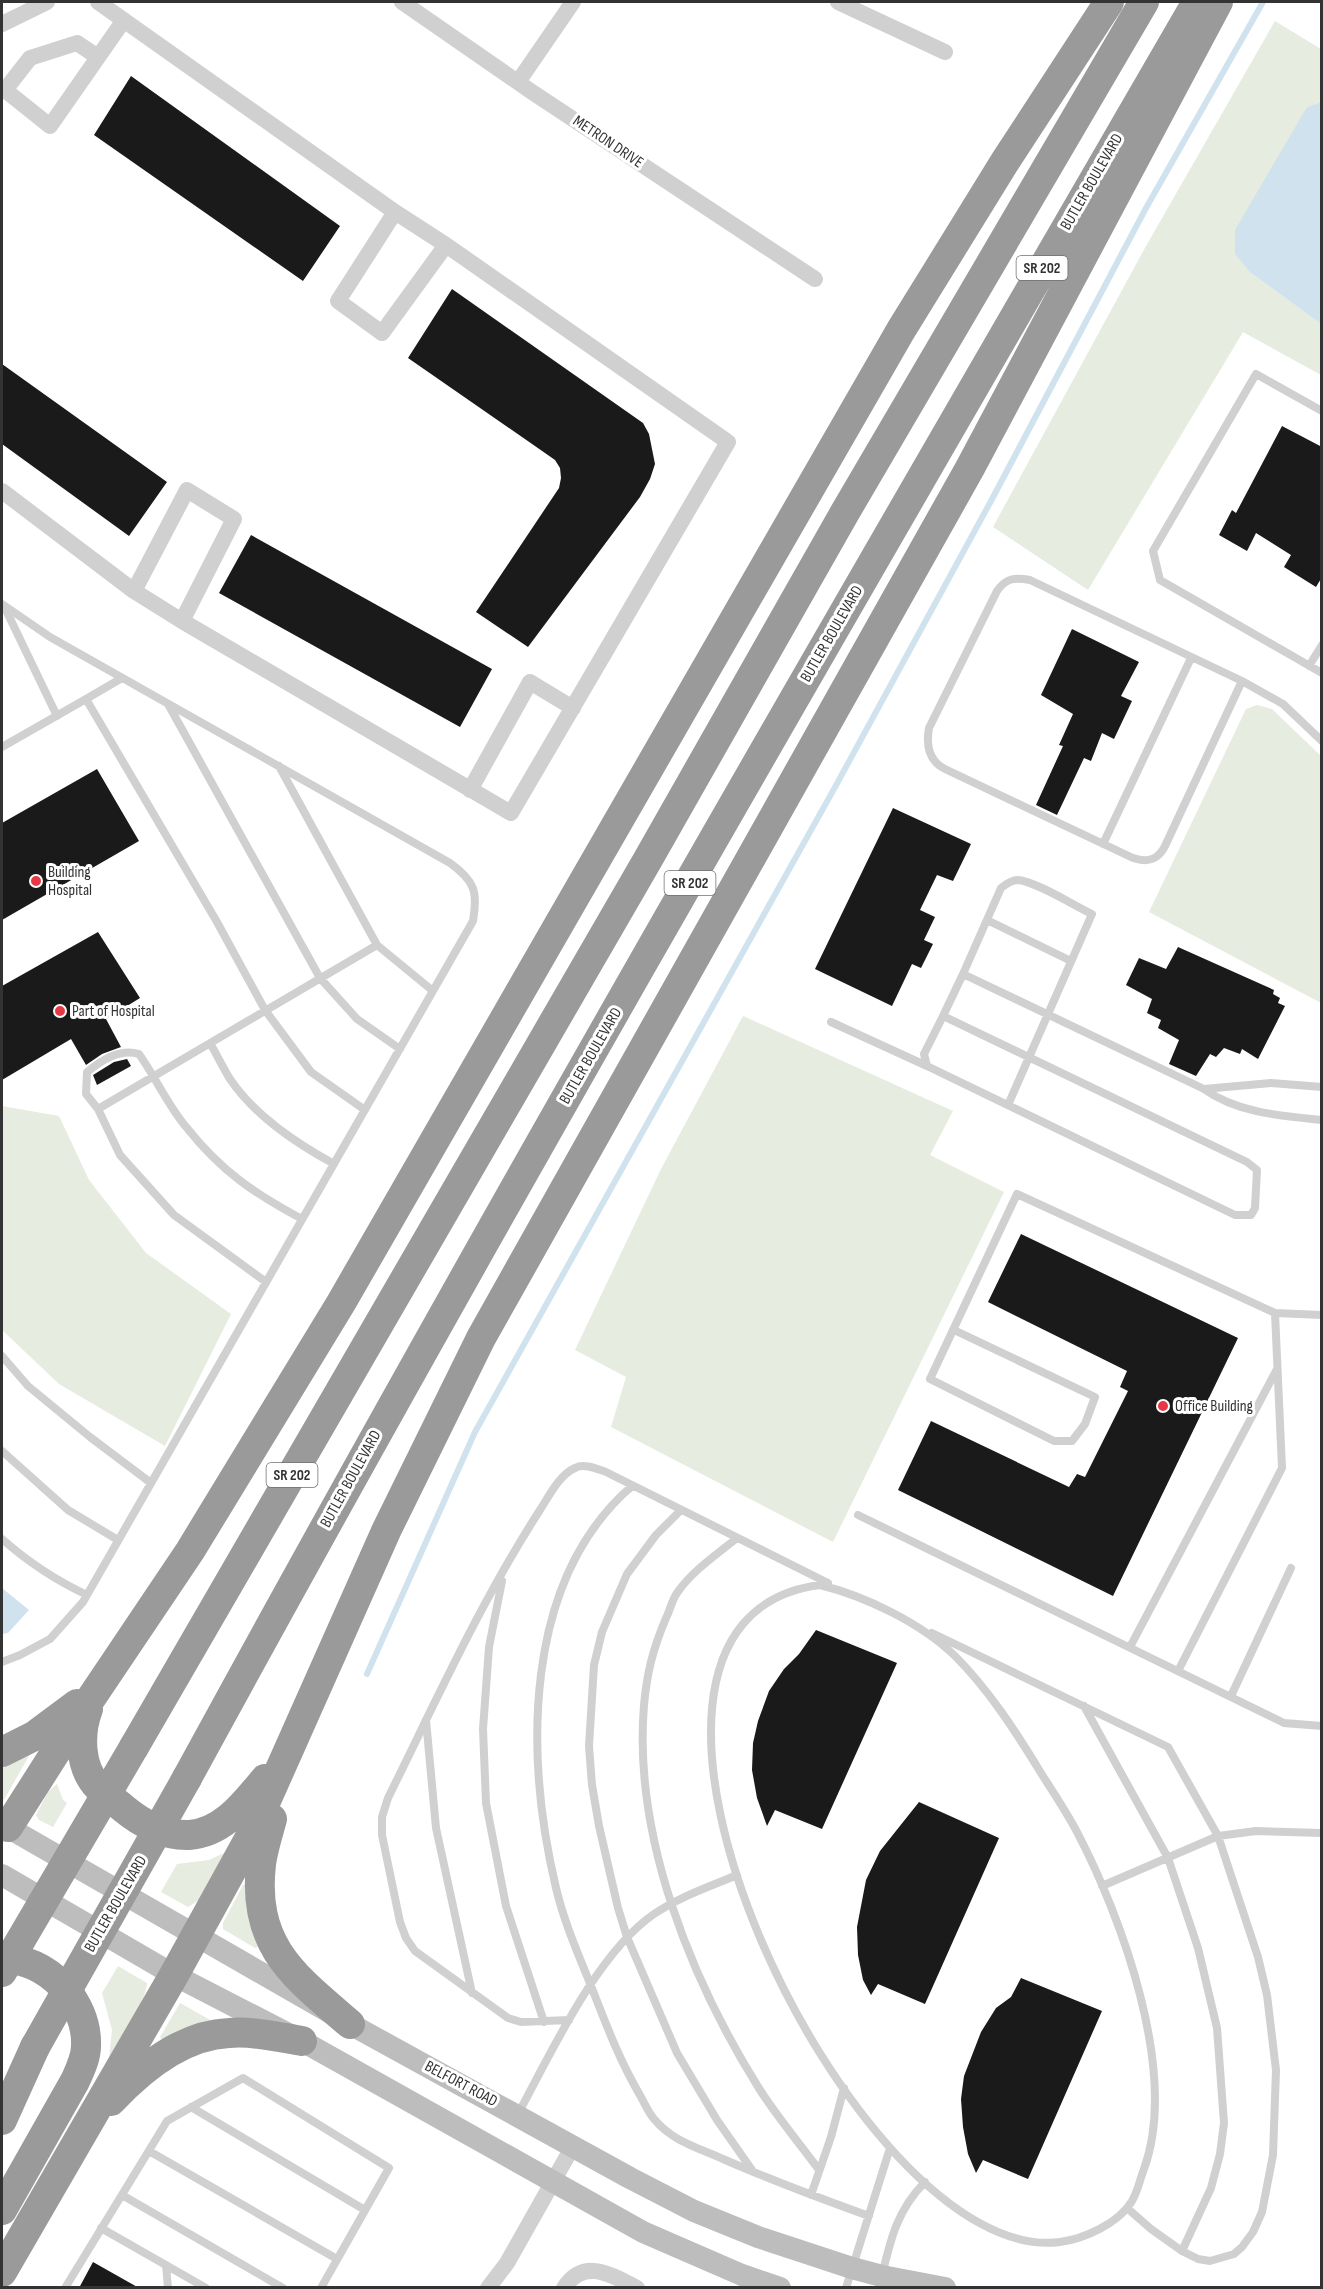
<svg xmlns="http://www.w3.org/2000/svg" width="1323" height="2289" viewBox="0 0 1323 2289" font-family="'Sofia Sans Condensed',sans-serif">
<rect width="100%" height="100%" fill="#fff"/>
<!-- green -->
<path fill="#e6ecdf" d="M1275,21L1321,49V102L1307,107L1251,273L1321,324V375L1243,332L1088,590L993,527L1146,246Z
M1257,705L1272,709L1321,756V1003L1149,912L1246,709Z
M743,1016L953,1111L930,1155L1004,1192L833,1542L611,1427L626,1377L575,1350L661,1169Z
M2,1106L59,1116L89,1180L146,1253L231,1314L165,1446L59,1384L2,1330Z
M30,1754L4,1800L2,1798V1764Z
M57,1784L63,1800L67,1803L53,1827L39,1820L36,1815L48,1792Z
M224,1853L199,1900L188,1907L161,1892L177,1864L209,1860Z
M243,1885H246L251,1922L258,1947L255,1948L223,1929V1923Z
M118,1966L147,1983C146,2002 119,2041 109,2059L112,2030L102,1993Z
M180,2003L212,2021L162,2041L160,2037Z"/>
<!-- water -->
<path fill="#cfe2ee" d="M1321,102H1322L1321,324L1251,273L1235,254V230L1307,107Z
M2,1588L29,1610L8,1633L2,1634Z"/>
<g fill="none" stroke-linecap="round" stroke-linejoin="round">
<!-- stream -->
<path stroke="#cfe2ee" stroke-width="6" d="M367,1674L475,1432L834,789L991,501L1146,208L1263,2"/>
</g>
<!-- building -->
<path fill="#1a1a1a" d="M131,76L340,226L303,281L94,135Z
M452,289L643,423L649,434L655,464L650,479L640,497L528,647L476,612L559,488L561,478L560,468L555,460L545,453L408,358Z
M2,364L167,482L129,536L2,444Z
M1282,426L1322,447V577L1316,587L1284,567L1291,555L1256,533L1247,551L1219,535L1232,510L1236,513Z
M251,535L492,669L460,727L219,593Z
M1072,629L1139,662L1121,696L1132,701L1114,739L1102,733L1091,761L1084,758L1057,815L1036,805L1063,746L1059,745L1073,714L1041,695Z
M97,769L139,841L2,920V823Z
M893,808L971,844L953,881L937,875L920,910L935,917L924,940L933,944L921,968L912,964L892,1006L815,969Z
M98,932L140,998L106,1019L121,1047L102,1054L86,1065L71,1039L2,1080V986Z
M1178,947L1274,990L1273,994L1280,998L1278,1003L1285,1006L1258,1059L1242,1049L1240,1054L1224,1048L1216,1057L1210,1054L1196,1076L1169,1064L1179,1040L1158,1028L1161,1020L1147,1013L1152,999L1126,985L1139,958L1166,969Z
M127,1059L131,1066L97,1085L93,1075L114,1062Z
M1021,1234L1238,1338L1113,1596L898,1490L931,1421L1069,1487L1077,1474L1085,1477L1128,1391L1120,1387L1127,1371L988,1302Z
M816,1630L897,1663L822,1829L775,1810L767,1826L757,1798L752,1770L753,1743L758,1721L769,1691L784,1669L799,1654Z
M919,1802L999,1838L925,2004L878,1984L871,1995L863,1980L858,1955L857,1927L866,1880L880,1851Z
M1021,1978L1102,2011L1028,2179L983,2160L976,2173L968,2154L963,2127L961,2099L964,2076L981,2032L996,2008L1011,1997Z
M93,2262L139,2288H79Z"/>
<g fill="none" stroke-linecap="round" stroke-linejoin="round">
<!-- service -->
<path stroke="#d0d0d0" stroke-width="8" d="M1322,411L1256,374L1153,551L1160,580L1322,673
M2,604L50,637L450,863C475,881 478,892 473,921L83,1602L50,1639L20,1655L2,1662
M5,608L57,716
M1309,666L1322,645
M122,678L86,699L217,922L265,1010L311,1072L365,1110
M1242,681L1165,846C1158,860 1148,863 1133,858L945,769C929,761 926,745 929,728L997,591C1006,578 1015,577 1030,580L1242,681L1283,704L1322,741
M168,704L320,978L357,1019L400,1049
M2,747L86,699
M279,766L377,945L433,991
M1103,844L1191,658
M987,920L1071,961
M963,974L1001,888C1006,884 1012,880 1018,880C1035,881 1075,906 1092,914L1008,1105
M943,1016L924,1054L927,1066L1235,1215H1251L1255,1208L1257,1170L1247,1162L943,1016L963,974L1204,1089C1237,1113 1282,1116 1322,1120
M831,1022L927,1066
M210,1043C217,1055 223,1068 230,1079C255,1116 296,1143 334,1164
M1204,1089L1271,1083L1322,1087
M98,1109L86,1094L87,1072C102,1060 120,1048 139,1054C156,1078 168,1106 187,1128C221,1171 255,1194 302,1219
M266,1282L174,1215L120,1155L98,1109L377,945
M954,1330L1095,1397L1085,1424L1072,1441H1054L930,1379L1017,1194L1275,1313L1322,1315
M2,1356L28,1386L90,1437L151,1483
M2,1451L68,1510L118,1540
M632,1486C522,1581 525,1757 556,1888C565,1926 581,1960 595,1996C609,2032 621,2063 641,2097C645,2104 649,2114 655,2120C672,2141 699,2148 723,2159C771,2180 819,2198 869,2216
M681,1510L656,1535L627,1574L602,1632L594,1665L589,1746L592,1785L599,1826L618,1908L627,1937L677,2053L717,2120L752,2170
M858,1515L1284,1723L1322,1726
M737,1538C716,1555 692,1571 677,1593C672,1600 670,1610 666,1618C653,1649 647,1672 644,1705C633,1837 691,1980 760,2090C778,2118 800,2144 819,2170
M2,1539C28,1562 55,1580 87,1595
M502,1581L489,1647L483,1729L486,1803L506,1906L544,2022
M820,1585C865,1596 921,1623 955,1656C989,1690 1016,1732 1041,1773C1053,1792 1066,1811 1077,1832C1122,1918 1179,2073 1144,2169C1140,2179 1138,2191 1132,2201C1119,2223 1084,2239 1060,2242C855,2269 544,1620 820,1585Z
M932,1633L1168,1747L1218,1836L1258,1957L1267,1995L1276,2070L1273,2155L1262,2212L1253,2232L1242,2247L1234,2254L1210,2261L1198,2259L1182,2251L1151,2229L1127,2208
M1130,1647L1277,1369
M1178,1671L1282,1468L1275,1313
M1231,1696L1291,1568
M1084,1706L1168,1858L1198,1948L1217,2028L1224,2123L1220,2154L1211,2188L1182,2251
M426,1720L436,1828L472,1993
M1102,1886L1218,1836L1256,1831L1322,1833
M569,2020L521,2022L508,2018L415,1951L406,1938L400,1922L382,1835V1817L388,1798C436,1701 481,1601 540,1510C549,1496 559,1475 575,1468C584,1463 597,1469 606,1472L828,1583
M191,2107L365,2210
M518,2114C551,2053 597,1953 654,1914C679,1897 709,1887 737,1875
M149,2151L337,2259
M122,2195L283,2288
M811,2195L831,2137L844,2088
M101,2228L206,2288
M166,2265L168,2288
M65,2288L167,2121L243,2078L389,2168L321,2288
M846,2288L890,2148
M879,2288C889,2247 894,2213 925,2182"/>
<!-- minor -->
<path stroke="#d0d0d0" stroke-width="16" d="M402,2L532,92L815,279
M838,2L945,52
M2,24L47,2
M98,57L77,43L30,58L5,90L50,126L124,20
M518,82L573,2
M395,212L446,245
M2,491L134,591L187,490L234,519L182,621L511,813L728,442L446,245L382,333L338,301L395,212L98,2
M134,591L182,621
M470,790L530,682L573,708
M488,2288L507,2263L573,2146
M564,2288C584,2257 612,2275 637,2288"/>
<!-- secondary -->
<path stroke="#bdbdbd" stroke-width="22" d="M2,1824L350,2024L630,2178L694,2211L758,2237L852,2268L882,2276L945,2288
M2,1875L174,1975L302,2041L643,2232L742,2275L780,2288"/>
<!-- motorway -->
<path stroke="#9a9a9a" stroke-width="30" d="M88,1709C79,1733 79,1767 98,1787C105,1795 115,1801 123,1808C141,1823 165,1836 189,1835C223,1833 245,1803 265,1779
M134,1747L647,861L844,514L1144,2
M2,1752L34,1736L77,1704
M187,1778C513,1180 856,591 1197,2
M272,1819C268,1834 263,1849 261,1864C252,1946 293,1975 350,2024
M8,1827L69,1731L190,1551L341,1303L901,330L1006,160L1109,2
M2,1959C47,1957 88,2002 86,2046C86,2058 80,2070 75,2081L2,2210
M111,2101C142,2068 182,2035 229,2033C253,2031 278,2037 302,2041
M2,2120L35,2047
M2,2272L174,1975L249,1839L387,1529L481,1338L970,468L1218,2"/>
<!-- motorway-bridge -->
<path stroke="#9a9a9a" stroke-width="30" d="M2,1972L134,1747
M35,2047L187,1778"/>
</g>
<!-- markers -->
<g fill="#e63946" stroke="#fff" stroke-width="2">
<circle cx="36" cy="881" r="6"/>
<circle cx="60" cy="1011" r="6"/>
<circle cx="1163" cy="1406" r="6"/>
</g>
<g text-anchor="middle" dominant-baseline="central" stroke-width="6" stroke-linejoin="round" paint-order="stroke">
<!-- shield labels -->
<g fill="#fff" stroke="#707070" stroke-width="1.5">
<rect x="1016.5" y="256" width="51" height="24" rx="4.5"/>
<rect x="664.5" y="871" width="51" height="24" rx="4.5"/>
<rect x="266.5" y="1463" width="51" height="24" rx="4.5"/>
</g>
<g font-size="15" font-weight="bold" fill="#333">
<text x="1042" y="268">SR 202</text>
<text x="690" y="883">SR 202</text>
<text x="292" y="1475">SR 202</text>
</g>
<!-- street labels -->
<g font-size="16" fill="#333" stroke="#fff">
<text transform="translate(608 142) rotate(34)">METRON DRIVE</text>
<text transform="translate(1092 182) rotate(-60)">BUTLER BOULEVARD</text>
<text transform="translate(832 634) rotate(-60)">BUTLER BOULEVARD</text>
<text transform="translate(591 1056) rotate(-60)">BUTLER BOULEVARD</text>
<text transform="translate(351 1479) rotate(-61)">BUTLER BOULEVARD</text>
<text transform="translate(116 1904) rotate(-60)">BUTLER BOULEVARD</text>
<text transform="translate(461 2084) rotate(28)">BELFORT ROAD</text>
</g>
<!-- poi labels -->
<g font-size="16" fill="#333" stroke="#fff" text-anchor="start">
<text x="48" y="872">Building<tspan x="48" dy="18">Hospital</tspan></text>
<text x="72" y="1011">Part of Hospital</text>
<text x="1175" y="1406">Office Building</text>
</g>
</g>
<!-- border -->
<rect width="1323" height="2289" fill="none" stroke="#333333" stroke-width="6"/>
</svg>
